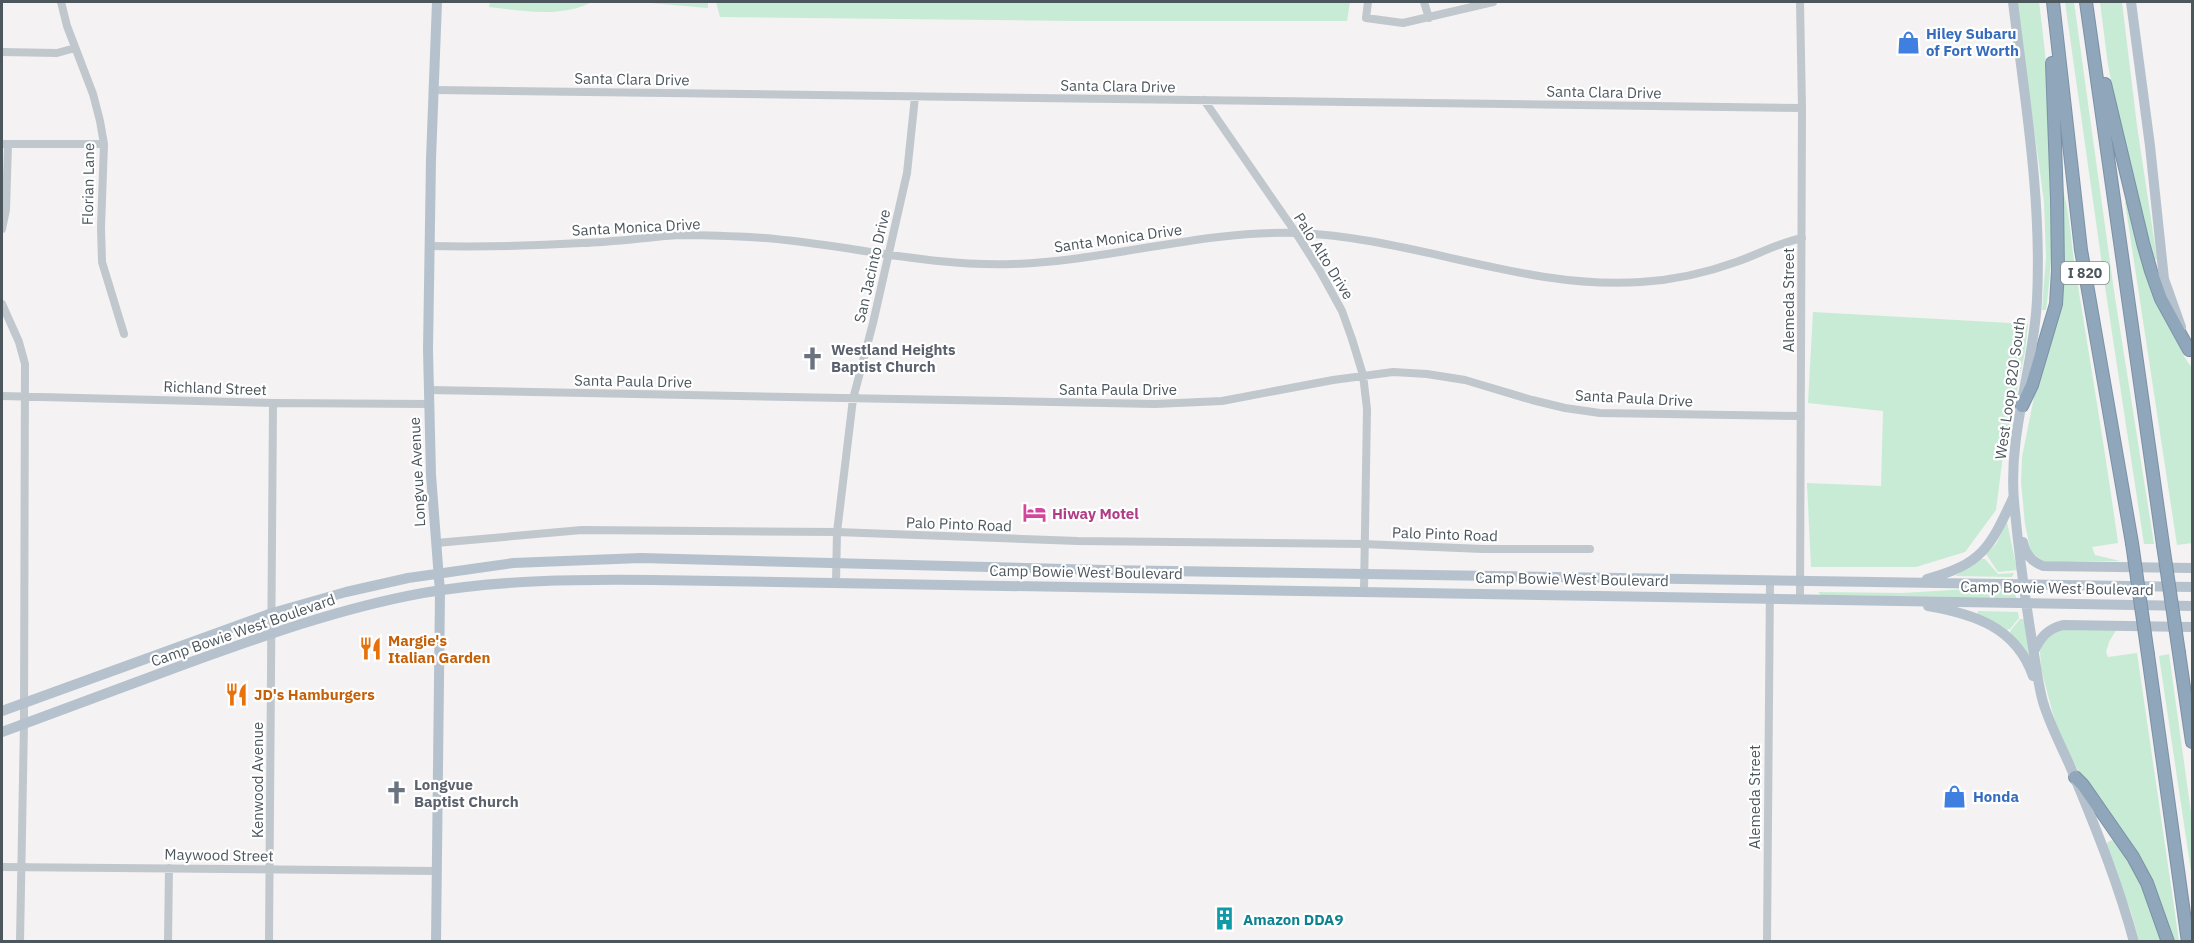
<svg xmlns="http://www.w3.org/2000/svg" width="2194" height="943" viewBox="0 0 2194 943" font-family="'IBM Plex Sans',sans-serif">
<rect width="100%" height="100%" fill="#f4f2f2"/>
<!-- green -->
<path fill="#c7ebd4" d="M490,2H592C562,18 522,11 489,7Z
M638,2H708V8Z
M716,2H1350L1347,21H1078L720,17Z
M2017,2H2039C2052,102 2059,210 2046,310H2042L2046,257L2044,202Z
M2065,2H2074L2114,291L2154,544H2144L2106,293Z
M2100,2H2122L2137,126L2157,259L2154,260L2124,145L2108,65Z
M2062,186C2071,217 2071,249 2077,280C2091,368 2106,455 2118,543L2092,547L2095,555L2120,561H2043L2031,552L2025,524L2021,482L2022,457L2037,382L2063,295Z
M2129,199L2150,285L2185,358L2192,368V543L2177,545L2125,202Z
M1813,312L2028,324L2025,352L2003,455L1996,510L1965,552L1916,567H1811L1807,483L1881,486L1883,411L1808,403Z
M2007,522L2017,570L1998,572L1986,554L1996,544Z
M1981,559H1985L1998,574L2014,573L2012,577L1955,576Z
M1968,589L2015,590L2016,598L1821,595L1818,592L1903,593Z
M1978,611L2018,612L2019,618L2010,629L2006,630L1977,614Z
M2020,619H2025L2030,657L2010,633L2011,630Z
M2054,630H2116L2109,642L2106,652L2108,657L2137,653L2179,941H2171L2097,801L2075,765L2056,725L2041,669L2040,651L2043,641Z
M2169,654L2192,820V878L2159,656Z
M2112,840C2131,848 2157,921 2164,941H2139L2131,912L2106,845L2108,842Z"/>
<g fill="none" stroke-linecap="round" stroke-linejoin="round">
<defs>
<path id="highway" d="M2053,2L2081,250L2132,543
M2086,2L2163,545
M2105,84L2143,243L2151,271L2161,299L2189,350
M2022,406L2032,385L2056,304L2058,271L2057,199L2052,63
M2179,653L2192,742
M2148,655L2188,942
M2075,777L2083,785L2133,857L2147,883L2168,942"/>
</defs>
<!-- highway casing -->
<use href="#highway" stroke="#7b91a6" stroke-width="14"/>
<!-- minor -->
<path stroke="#c0c7cd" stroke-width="8" d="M61,2L67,26L93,94L100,121L104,144L101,227L102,262L124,334
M1368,2L1366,18L1403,23L1493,2
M1424,2L1429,18
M2,52L57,53L75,48
M434,90L1802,108
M1204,100L1296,233L1320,271L1342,311L1352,339L1363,375L1367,409L1364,591
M2,144H104
M2,229L6,210L8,144
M429,246C480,247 531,246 582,243C615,242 647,237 680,235C703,235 727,236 750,237C838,242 924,267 1013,264C1108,261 1201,230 1297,233C1413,237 1524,290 1641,282C1673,280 1706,273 1736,262C1759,254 1778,243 1802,238
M2,304L19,342L25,364L24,723L20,942
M428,390L1155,404L1222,401L1333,380L1393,372L1427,374L1465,380L1532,400L1565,408L1600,413L1801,416
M2,396L273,403L428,404
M436,543L582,530L837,532L1078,541L1363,544L1483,549H1590
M836,583L837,532L853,399L873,323L907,173L915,97
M1800,598L1802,108L1800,2
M2,867L436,871
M168,942L169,868
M269,942L273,403
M1767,942L1770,580"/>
<!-- major -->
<path stroke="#b5c2cd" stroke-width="10" d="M2013,2C2025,101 2042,199 2037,300C2034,367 2008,433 2014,501C2018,546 2024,591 2031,635C2035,657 2037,681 2043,702C2051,729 2065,752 2075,778C2097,831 2119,886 2134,942
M2131,2L2150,146L2164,279L2181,327
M2023,542C2026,555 2031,561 2043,566L2192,568
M1927,579C1982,564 1990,548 2013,498
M1928,606C1974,614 2016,627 2033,676
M2034,651C2041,637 2047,629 2063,625L2192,627
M2,711L272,613L346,592L408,578L513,563L641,558L1104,570L2192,587
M2,732C61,710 121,688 180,666C260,637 340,608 423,593C499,580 578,579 654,580L2192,606
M436,942L440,592L431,475L428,350L431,159L437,2"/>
<!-- highway -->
<use href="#highway" stroke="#90a6ba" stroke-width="12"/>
<defs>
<path id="highway-bridge" d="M2132,543L2148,655
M2163,545L2179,653"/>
</defs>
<!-- highway-bridge casing -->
<use href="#highway-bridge" stroke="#7b91a6" stroke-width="14" stroke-linecap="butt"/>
<!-- highway-bridge -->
<use href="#highway-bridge" stroke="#90a6ba" stroke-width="12"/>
</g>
<!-- icons -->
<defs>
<symbol id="shop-bare" viewBox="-9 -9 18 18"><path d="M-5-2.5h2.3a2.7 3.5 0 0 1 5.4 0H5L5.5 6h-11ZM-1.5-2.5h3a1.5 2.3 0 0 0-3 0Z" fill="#3f7fe0" stroke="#fff" stroke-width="2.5" paint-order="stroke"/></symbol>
<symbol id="church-bare" viewBox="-9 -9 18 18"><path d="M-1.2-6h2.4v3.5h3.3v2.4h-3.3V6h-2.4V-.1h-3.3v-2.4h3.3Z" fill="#6b7280" stroke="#fff" stroke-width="2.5" paint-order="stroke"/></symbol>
<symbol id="hotel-bare" viewBox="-9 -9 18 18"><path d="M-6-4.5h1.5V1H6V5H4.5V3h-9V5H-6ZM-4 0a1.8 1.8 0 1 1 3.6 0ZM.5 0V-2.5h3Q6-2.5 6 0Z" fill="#d1479c" stroke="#fff" stroke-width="2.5" paint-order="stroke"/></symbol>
<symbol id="restaurant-bare" viewBox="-9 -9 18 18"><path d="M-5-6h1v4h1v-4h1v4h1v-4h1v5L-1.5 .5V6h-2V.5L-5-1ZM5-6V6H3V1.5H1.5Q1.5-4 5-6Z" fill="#e8710a" stroke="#fff" stroke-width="2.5" paint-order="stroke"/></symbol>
<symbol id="building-bare" viewBox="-9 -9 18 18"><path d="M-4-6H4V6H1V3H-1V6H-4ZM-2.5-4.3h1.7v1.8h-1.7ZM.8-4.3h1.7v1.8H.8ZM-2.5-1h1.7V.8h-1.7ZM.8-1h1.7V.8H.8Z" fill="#0f9aa8" stroke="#fff" stroke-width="2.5" paint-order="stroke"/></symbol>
</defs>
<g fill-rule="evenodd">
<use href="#shop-bare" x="1892" y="26" width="33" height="33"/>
<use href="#church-bare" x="796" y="342" width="33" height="33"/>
<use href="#hotel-bare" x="1018" y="496" width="33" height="33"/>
<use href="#restaurant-bare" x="354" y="632" width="33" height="33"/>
<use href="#restaurant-bare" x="220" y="678" width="33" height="33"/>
<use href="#church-bare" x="380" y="776" width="33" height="33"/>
<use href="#shop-bare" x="1938" y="780" width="33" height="33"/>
<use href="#building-bare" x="1208" y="902" width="33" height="33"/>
</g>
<g text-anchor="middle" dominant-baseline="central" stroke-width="4.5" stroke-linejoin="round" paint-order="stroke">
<!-- shield labels -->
<rect fill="#fff" stroke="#82898e" stroke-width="1.5" x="2061" y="262" width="48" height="22" rx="4.5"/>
<g font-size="14" font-weight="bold" fill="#4c565d">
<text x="2085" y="273">I 820</text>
</g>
<!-- shop labels -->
<g font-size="15" font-weight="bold" fill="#366cbe" stroke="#fff" text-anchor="start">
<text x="1926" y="33">Hiley Subaru<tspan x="1926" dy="17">of Fort Worth</tspan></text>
<text x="1973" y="796">Honda</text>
</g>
<!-- street labels -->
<g font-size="15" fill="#4c565d" stroke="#fff">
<text transform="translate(632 79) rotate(1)">Santa Clara Drive</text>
<text transform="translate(1118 86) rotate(1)">Santa Clara Drive</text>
<text transform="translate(1604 92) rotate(1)">Santa Clara Drive</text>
<text transform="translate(88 184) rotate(-89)">Florian Lane</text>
<text transform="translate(636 227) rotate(-3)">Santa Monica Drive</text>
<text transform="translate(1118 238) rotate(-8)">Santa Monica Drive</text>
<text transform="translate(1324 256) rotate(58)">Palo Alto Drive</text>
<text transform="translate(872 266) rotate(-77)">San Jacinto Drive</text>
<text transform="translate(1788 300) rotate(-90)">Alemeda Street</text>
<text transform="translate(633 381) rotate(1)">Santa Paula Drive</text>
<text transform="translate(215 388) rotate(2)">Richland Street</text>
<text transform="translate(2010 388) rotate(-82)">West Loop 820 South</text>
<text x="1118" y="389">Santa Paula Drive</text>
<text transform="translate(1634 398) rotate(3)">Santa Paula Drive</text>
<text transform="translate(417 472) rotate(-93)">Longvue Avenue</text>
<text transform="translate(959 524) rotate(2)">Palo Pinto Road</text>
<text transform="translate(1445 534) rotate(2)">Palo Pinto Road</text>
<text transform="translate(1086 572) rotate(1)">Camp Bowie West Boulevard</text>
<text transform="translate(1572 579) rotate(1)">Camp Bowie West Boulevard</text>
<text transform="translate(2057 588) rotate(1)">Camp Bowie West Boulevard</text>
<text transform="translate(243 630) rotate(-19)">Camp Bowie West Boulevard</text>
<text transform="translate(257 780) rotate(-90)">Kenwood Avenue</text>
<text transform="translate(1754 797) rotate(-90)">Alemeda Street</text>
<text transform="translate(219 855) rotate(1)">Maywood Street</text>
</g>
<!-- worship labels -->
<g font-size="15" font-weight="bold" fill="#5b616d" stroke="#fff" text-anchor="start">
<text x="831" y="349">Westland Heights<tspan x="831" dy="17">Baptist Church</tspan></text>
<text x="414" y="784">Longvue<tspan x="414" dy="17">Baptist Church</tspan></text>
</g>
<!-- hotel labels -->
<g font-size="15" font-weight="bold" fill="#b23c85" stroke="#fff" text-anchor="start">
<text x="1052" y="513">Hiway Motel</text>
</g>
<!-- food labels -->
<g font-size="15" font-weight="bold" fill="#c56008" stroke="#fff" text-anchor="start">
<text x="388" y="640">Margie's<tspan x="388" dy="17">Italian Garden</tspan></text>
<text x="254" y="694">JD's Hamburgers</text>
</g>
<!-- culture labels -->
<g font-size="15" font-weight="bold" fill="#0d838f" stroke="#fff" text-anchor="start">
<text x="1243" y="919">Amazon DDA9</text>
</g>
</g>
<!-- border -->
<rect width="2194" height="943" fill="none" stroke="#4c565d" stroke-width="6"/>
</svg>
